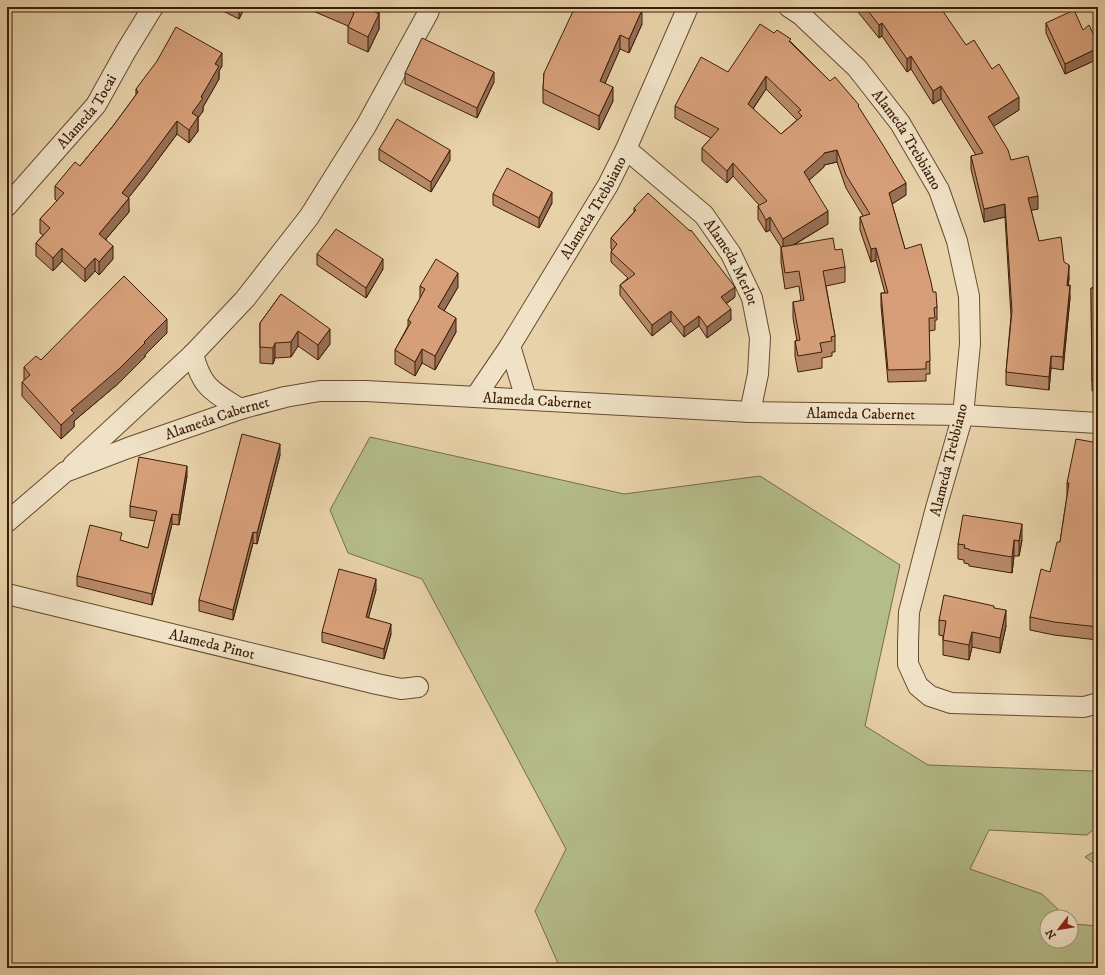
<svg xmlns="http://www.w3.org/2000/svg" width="1105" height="975" viewBox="0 0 1105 975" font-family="'IM FELL DW Pica',serif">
<rect width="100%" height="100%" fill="#e8d2a9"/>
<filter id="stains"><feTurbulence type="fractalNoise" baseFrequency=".005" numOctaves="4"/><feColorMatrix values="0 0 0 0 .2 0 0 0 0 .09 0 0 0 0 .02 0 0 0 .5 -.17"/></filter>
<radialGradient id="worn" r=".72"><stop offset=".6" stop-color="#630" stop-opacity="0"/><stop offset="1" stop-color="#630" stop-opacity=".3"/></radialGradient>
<!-- green -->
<path fill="#b4bc89" stroke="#786c48" d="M370,437L624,494L760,476L900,565L865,726L928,765L1093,771L1098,779V826L1087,835L989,830L970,869L1042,894L1066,917H1047V941H1071V922L1073,924L1098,926V968H560L535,911L566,849L422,579L348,553L330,510Z
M1098,849V866L1085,857Z"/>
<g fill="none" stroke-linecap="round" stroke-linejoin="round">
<defs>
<g id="street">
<path id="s1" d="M789,7L801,15L857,68L900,123L939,190L957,241L969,296L970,344L963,415L936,508L909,612L908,643V664L918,686L930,696L951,703L1084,707L1098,703"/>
<path id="s2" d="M626,149L704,215L731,254L752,298L760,338L758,374L750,412"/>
<path id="s3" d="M7,206L96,105L126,51L153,7"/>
<path d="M510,346L526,399"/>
<path d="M193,354C202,388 212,391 240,409"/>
<path id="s4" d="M476,396L510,346L608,185L626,149L688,7"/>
<path d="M73,465L193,354L245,299L309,217L366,126L428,13L430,7"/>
<path id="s5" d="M7,522L65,472L128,448L240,409L285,397L320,391H366L750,412L963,415L1098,423"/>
<path id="s6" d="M7,594L377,684L401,689L418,687"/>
</g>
</defs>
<!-- street casing -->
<use href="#street" stroke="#674a30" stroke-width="22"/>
<!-- street -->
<use href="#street" stroke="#f0e2c7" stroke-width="20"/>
</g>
<!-- wall -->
<path fill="#b88968" stroke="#3c1d08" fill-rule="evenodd" d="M215,7H245L239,19Z
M246,7H251L250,9Z
M306,7H379V29L368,52L348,43V26L306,8Z
M854,7H922L966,45L992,69L1019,110L993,126L1011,160L1038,209L1031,210L1039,241L1064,262L1069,278L1068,286L1070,298L1063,370L1051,368L1049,390L1006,385V372L1011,316L1005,217L984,222L971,169V156L976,155L941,99L933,104L911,69L907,72L882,36L879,38Z
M1046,23L1098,44V59L1065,74L1046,33Z
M642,24L629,53L620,49L605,83L613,101L599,130L543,103V89L544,73Z
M774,33L791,42L830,81L859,108L906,195L892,204L905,249L933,292L937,307V320H935V330L929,331L930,374H926V381L888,382L881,306V293H885L876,260L871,262L860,230V217L863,216L846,188L837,162L824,165V167L809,180L828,224L794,245L835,250L845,267V282L826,286L835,336V352H832V356L822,358V368L798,372L795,356V341H797L793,318V302L801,301L799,286L785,289L781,262V247L770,230L766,232L758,219V206L759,205L733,176L727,183L702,161V148L711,138L675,118V106L728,72ZM766,89L797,120L781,134L753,109Z
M222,66L219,71V79L203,107V111L198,118V131L189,143L177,134L145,177L128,198L129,212L106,239L113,259L99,275L95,271L85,282L62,261L53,271L36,256V243L43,235L40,233V219L57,201L55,199V186L80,166L113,126L136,95V89Z
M405,73L494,82L477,118L405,84Z
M1098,127V140L1097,138V128Z
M379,149L450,160L431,192L379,160Z
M493,194L552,203L539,228L493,205Z
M634,208L735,297L726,304L731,320L707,338L699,326L684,337L671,321L652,336L620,295V285L628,278L611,262V252L612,250L611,249V238L634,212Z
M317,254L383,269L366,298L317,265Z
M420,286L458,287L444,311L456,332L435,370L422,363L415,376L395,364V350L408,326V320L420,299Z
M1091,288H1098V391H1092Z
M281,294L330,344L318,360L298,346L291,357L275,358L273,364L260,363V323Z
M167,333L145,355V357L119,383L74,421V427L61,439L22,396V382L24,381V367L41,360Z
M1098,443V640L1054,635L1030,630V617L1050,572L1060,542L1067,496V483Z
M280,455L257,544L253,543L233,620L199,611V600Z
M187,476L179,525L172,524L152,605L77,586V576L122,541L148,548L155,521L130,517V506Z
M1022,540L1019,556H1014L1012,573L969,566V564L964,563V560L958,559V544Z
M376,590L368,617L391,634L384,659L322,642V632Z
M994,608L1006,626L1000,653L972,647L969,660L943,655V636L939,635V620Z"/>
<!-- shaded-wall -->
<path fill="#966f55" stroke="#3c1d08" d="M239,7H245L239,19Z
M378,7H379V29L368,52V37L375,12Z
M642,10V24L629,53V39Z
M882,23V36L879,38V25Z
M620,35V49L600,95V81Z
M1098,48V59L1065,74V64Z
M222,53V66L219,71V79L203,107V111L198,118V131L189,143V130L192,113L201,97L215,64Z
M911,56V69L907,72V59Z
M494,72V82L477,118V108Z
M766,76V89L748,116V104Z
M941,86V99L933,104V91Z
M613,87V101L599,130V116Z
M1019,97V110L988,130V117Z
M177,121V134L145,177L122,206V193Z
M450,150V160L431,192V182Z
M837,150V162L824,165V167L804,185V172L824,153Z
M733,163V176L727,183V171Z
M906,183V195L889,206V193Z
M552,192V203L539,228V218Z
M1038,196V209L1028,211V198Z
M129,198V212L99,247V234Z
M1005,204V217L984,222V209Z
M828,211V224L783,251V239Z
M770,217V230L766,232V220Z
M113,246V259L99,275V262Z
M62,248V261L53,271V258Z
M876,248V260L871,262V249Z
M95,258V271L85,282V269Z
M383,259V269L366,298V288Z
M1069,265V278L1067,298V286Z
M458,273V287L438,321V307Z
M1070,285V298L1063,370V357Z
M735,287V297L721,307V297Z
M731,309V320L707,338V327Z
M671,311V321L652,336V325Z
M699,316V326L684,337V327Z
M456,318V332L435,370V356Z
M167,319V333L145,355V357L119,383L74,421V427L61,439V425L71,410L144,342Z
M11,323V339L7,342V327Z
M330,329V344L318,360V345Z
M298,331V346L291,357V342Z
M275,343V358L273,364V348Z
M422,349V363L415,376V362Z
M1051,356V368L1049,390V377Z
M280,444V455L257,544V533Z
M187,466V476L179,525V515Z
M172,514V524L152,605V594Z
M1022,524V540L1019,556V541Z
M253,532V543L233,620V610Z
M1014,540V556L1012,573V557Z
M376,579V590L366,627V617Z
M1006,610V626L1000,653V638Z
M391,624V634L384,659V649Z
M972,632V647L969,660V645Z"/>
<!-- building -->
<path fill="#d69f79" stroke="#3c1d08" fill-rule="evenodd" d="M340,7H378L375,12L379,14L368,37L348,27L354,13Z
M575,7H634L642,10L629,39L620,35L600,81L613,87L599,116L543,89L544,73Z
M865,7H922L923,8L925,7H940L966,45L974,40L992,69L999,64L1019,97L988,117L1008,150L1011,160L1028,156L1038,196L1028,198L1039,241L1061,237L1064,262L1069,265L1067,286L1070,285L1063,357L1051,356L1049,377L1006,372L1012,311L1005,204L984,209L971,156L983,153L941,86L933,91L911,56L907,59L882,23L879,25Z
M1074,10L1083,30L1089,25L1098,44V48L1065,64L1046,23Z
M760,24L774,33L777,30L791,39L789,41L830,81L835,77L859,105L858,106L883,145L906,183L889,193L905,249L921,244L931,282L933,292H936L937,307L934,308L935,318H929L930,361L926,362V369L888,370L881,293H888L876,248L871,249L860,217L870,214L846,175L837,150L824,153V154L804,172L828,211L783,239L770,217L766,220L758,206L767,201L733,163L727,171L702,148L719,129L675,106L701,57L728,72ZM766,76L801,110L798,112L802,116L781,134L748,104Z
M176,27L222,53L215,64L219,66L201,97L203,98L192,113L198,117L189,130L177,121L145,164L122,193L129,198L99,234L113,246L99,262L95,258L85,269L62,248L53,258L36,243L50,228L40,219L64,193L55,186L75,162L80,166L113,126L138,92L136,89L157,61Z
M422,38L494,72L477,108L405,73Z
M397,119L450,150L431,182L379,149Z
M507,168L552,192L539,218L493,194Z
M648,193L690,231L691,230L735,287L721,297L731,309L707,327L699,316L684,327L671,311L652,325L620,285L635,274L611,252L617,244L611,238L636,210L634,208Z
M336,229L383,259L366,288L317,254Z
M833,238L835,250L842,249L845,267L823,271L835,336L831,337L832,341L820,343L822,352L798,356L795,341L800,340L793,302L804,300L799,271L785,273L781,247Z
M436,259L458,273L438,307L456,318L435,356L422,349L415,362L395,350L411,322L408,320L425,289L420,286Z
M124,276L167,319L144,342L145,343L119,369L71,410L74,413L61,425L22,382L30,375L24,367L36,356L41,360Z
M1091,288H1098V380L1092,381Z
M281,294L330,329L318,345L298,331L291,342L275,343L273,348L260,347V323Z
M7,319L11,323L7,327Z
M242,434L280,444L257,533L253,532L233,610L199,600Z
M1076,439L1098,443V627L1054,622L1030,617L1041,569L1050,572L1057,542H1060L1069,483H1067Z
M139,457L187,466L179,515L172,514L152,594L77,576L90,525L122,533L120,540L148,548L157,511L130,506Z
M963,515L1022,524L1019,541L1014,540L1012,557L969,550V549L964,548L965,545L958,544Z
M339,569L376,579L366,617L391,624L384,649L322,632Z
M944,595L994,606V608L1006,610L1000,638L972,632L969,645L943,640L946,621L939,620Z"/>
<g text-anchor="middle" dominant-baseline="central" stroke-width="3.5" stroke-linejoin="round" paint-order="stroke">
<!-- street labels -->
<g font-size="15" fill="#3c1d08" stroke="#f0e2c7">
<text stroke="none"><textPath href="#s3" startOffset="124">Alameda Tocai</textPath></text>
<text stroke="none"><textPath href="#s1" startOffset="179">Alameda Trebbiano</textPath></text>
<text stroke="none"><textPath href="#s4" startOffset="222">Alameda Trebbiano</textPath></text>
<text stroke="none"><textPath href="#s2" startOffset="157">Alameda Merlot</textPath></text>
<text stroke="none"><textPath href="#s5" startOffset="562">Alameda Cabernet</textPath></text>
<text stroke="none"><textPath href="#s5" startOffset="886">Alameda Cabernet</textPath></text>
<text stroke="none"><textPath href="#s5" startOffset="238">Alameda Cabernet</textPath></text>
<text transform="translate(949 460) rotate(-76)">Alameda Trebbiano</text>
<text stroke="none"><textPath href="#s6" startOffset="211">Alameda Pinot</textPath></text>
</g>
</g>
<!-- margin -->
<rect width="1105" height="975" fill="none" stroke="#e8d2a9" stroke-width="24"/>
<rect x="8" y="8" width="1089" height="959" fill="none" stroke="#3c1d08" stroke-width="2"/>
<rect x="12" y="12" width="1081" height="951" fill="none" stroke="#3c1d08"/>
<!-- north arrow -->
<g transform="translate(1059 929) rotate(239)"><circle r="19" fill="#f0e2c7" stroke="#a8937b"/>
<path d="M0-3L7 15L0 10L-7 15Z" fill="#8f2418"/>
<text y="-6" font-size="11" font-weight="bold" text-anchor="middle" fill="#3c1d08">N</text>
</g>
<rect width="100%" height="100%" filter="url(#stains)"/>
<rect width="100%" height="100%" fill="url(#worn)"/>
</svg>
